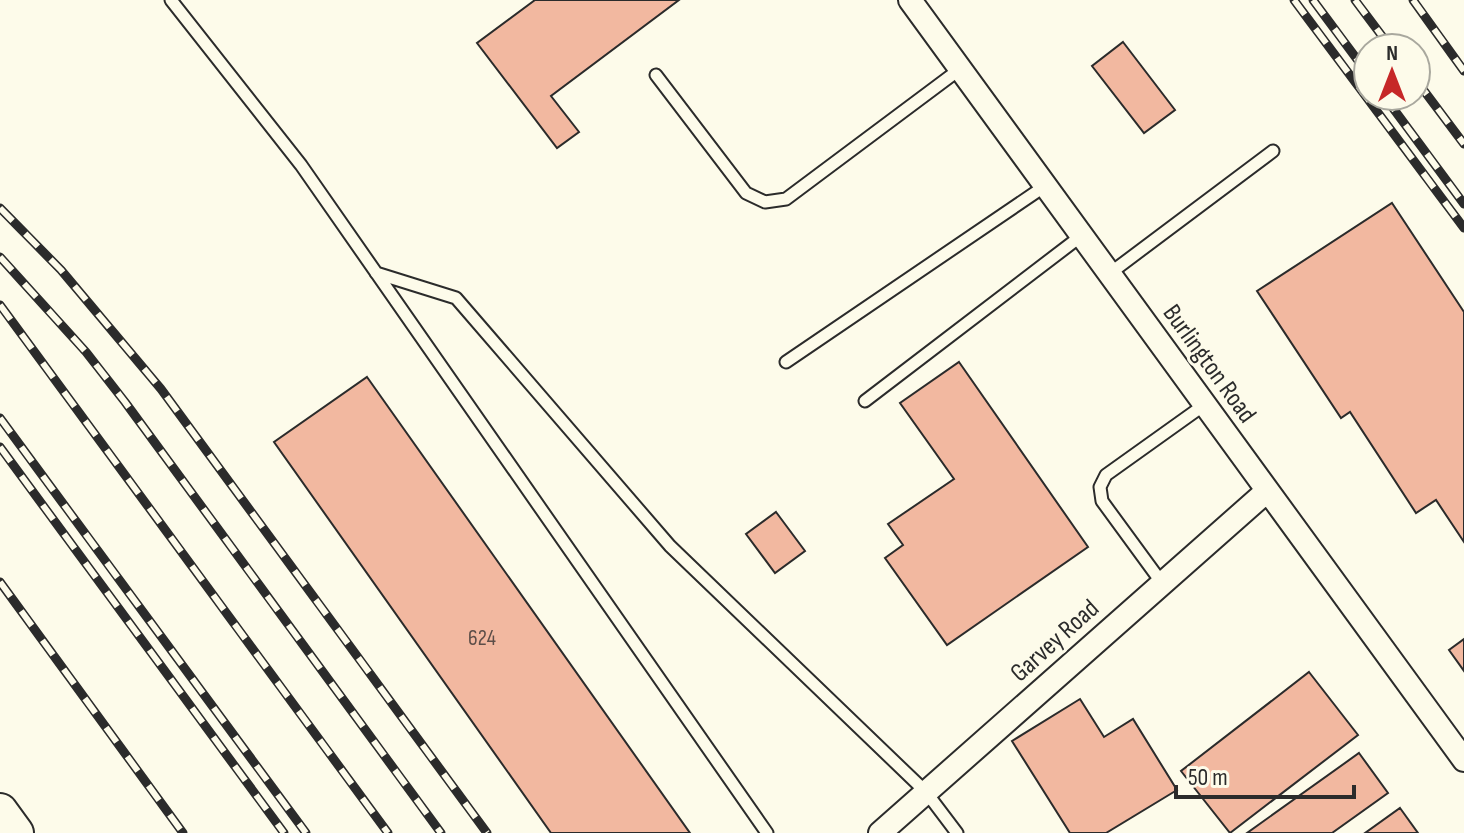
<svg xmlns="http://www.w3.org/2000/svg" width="1464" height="833" viewBox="0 0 1464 833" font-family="'Sofia Sans Condensed',sans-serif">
<rect width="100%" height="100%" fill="#fdfbea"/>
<!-- building -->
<path fill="#f2b8a0" stroke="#2b2b2b" stroke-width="2" d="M535,0H679L551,96L579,132L557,148L477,43Z
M1123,42L1175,110L1144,133L1092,66Z
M1392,203L1464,312V542L1436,500L1416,513L1350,412L1341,418L1257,291Z
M959,362L1088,547L947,645L885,558L903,545L888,524L954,479L900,403Z
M367,377L690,833H551L274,442Z
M776,512L805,551L775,573L746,534Z
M1464,639V671L1449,650Z
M1309,672L1358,735L1230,833L1181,771Z
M1080,699L1104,737L1133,719L1177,790L1106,833H1070L1012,741Z
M1359,753L1388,793L1332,833H1247Z
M1400,808L1418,833H1365Z"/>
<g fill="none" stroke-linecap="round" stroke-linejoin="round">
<defs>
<path id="lane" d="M171,0L301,165L767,833
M656,75L746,193L765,202L786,199L960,69
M376,273L456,298L670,546L926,792L957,833
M1109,274L1273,151
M786,362L1045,186
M865,401L1081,236
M1162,583L1102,501L1100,487L1106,475L1204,405"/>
<path id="street" d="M910,0L1464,760
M880,833L1267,491"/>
<path id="primary" d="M0,811L16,833"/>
</defs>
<!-- lane casing -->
<use href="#lane" stroke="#2b2b2b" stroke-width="15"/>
<!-- street casing -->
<use href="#street" stroke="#2b2b2b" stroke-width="26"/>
<!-- primary casing -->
<use href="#primary" stroke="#2b2b2b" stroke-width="38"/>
<!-- lane -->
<use href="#lane" stroke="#fdfbea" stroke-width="11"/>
<!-- street -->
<use href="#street" stroke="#fdfbea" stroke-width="22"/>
<!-- primary -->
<use href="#primary" stroke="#fdfbea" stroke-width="34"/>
<defs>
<path id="rail" d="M1294,0L1464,228
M1313,0L1368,74
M1355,0L1391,48
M1413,0L1464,71
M1416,80L1464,144
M1384,96L1464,204
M0,208L61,270L161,389L487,833
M0,257L86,352L125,402L441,833
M0,305L388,833
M0,418L306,833
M0,447L284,833
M0,582L183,833"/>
</defs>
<!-- rail casing -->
<use href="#rail" stroke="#2b2b2b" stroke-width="9"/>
<!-- rail -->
<use href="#rail" stroke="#fdfbea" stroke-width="6" stroke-dasharray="18" stroke-linecap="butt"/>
</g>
<g text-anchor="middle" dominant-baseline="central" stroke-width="6" stroke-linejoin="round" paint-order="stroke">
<!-- number labels -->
<g font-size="22" fill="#5d4e48">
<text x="482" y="638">624</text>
</g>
<!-- street labels -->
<g font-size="26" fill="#2b2b2b" stroke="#fdfbea">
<text transform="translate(1209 364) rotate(54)">Burlington Road</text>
<text transform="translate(1055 641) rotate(-42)">Garvey Road</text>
</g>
</g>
<!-- north arrow -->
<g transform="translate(1392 72)"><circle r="38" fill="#fdfbea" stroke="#a9a89e" stroke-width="2"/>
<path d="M0-6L14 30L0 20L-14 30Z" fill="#c62828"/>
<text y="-12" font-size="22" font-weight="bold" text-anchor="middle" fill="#2b2b2b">N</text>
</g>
<!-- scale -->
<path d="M1176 785v12h178v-12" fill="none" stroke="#2b2b2b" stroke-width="4"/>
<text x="1188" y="785" font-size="24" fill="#2b2b2b" stroke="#fdfbea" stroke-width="6" paint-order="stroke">50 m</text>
</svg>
